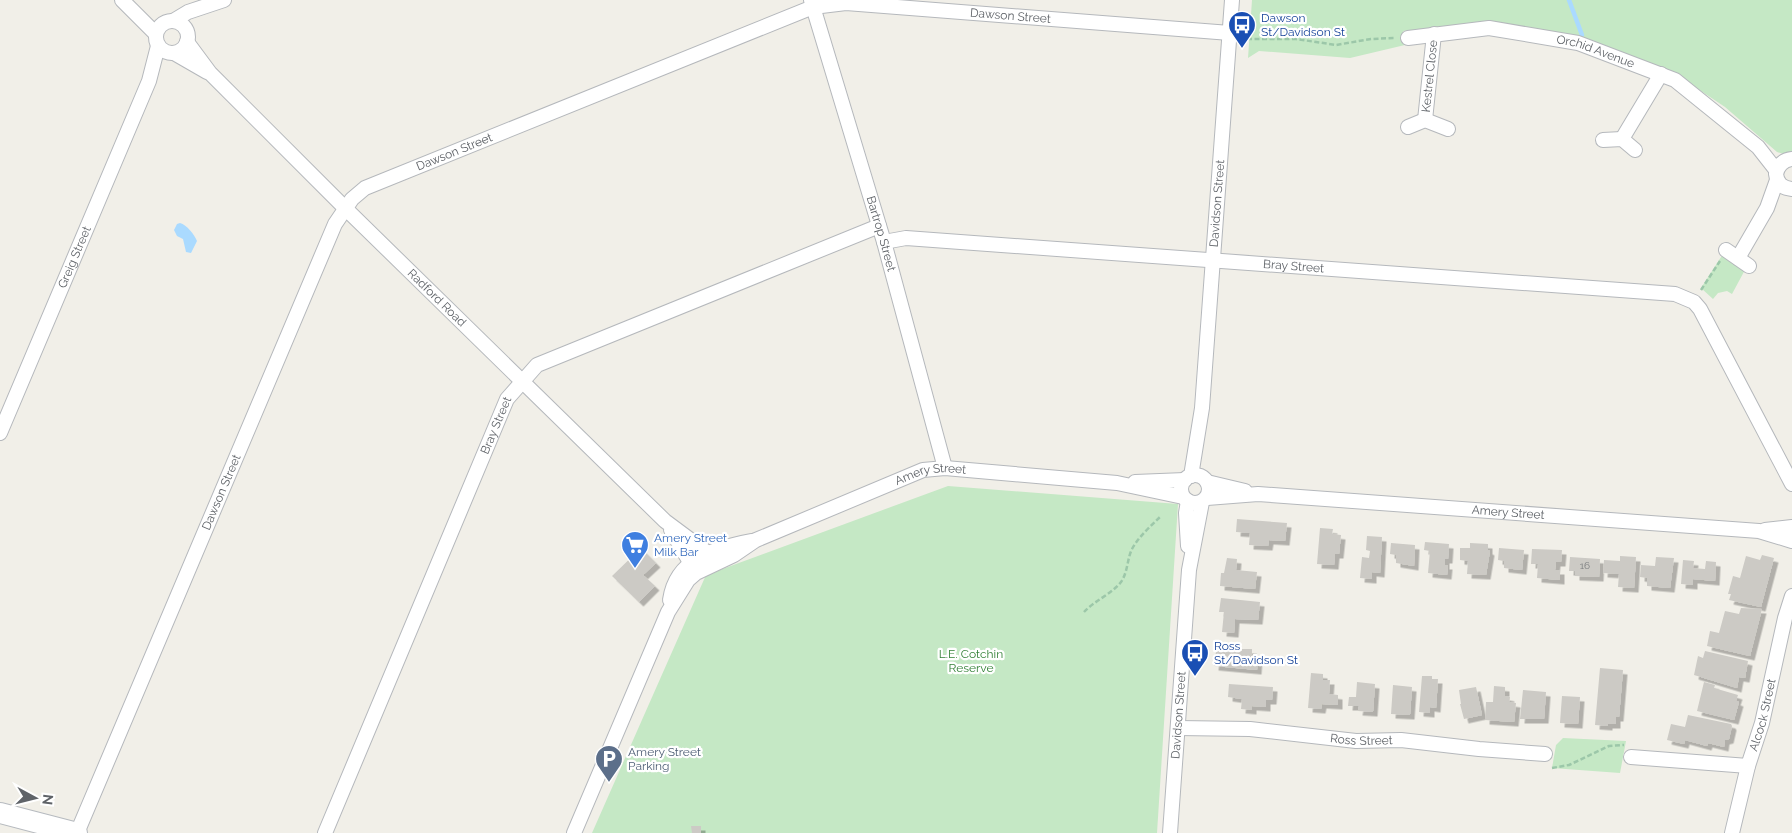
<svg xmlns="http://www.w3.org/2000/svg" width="1792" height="833" viewBox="0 0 1792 833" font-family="Raleway,sans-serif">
<defs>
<filter id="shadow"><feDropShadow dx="4.5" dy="4.5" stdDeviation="0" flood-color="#0004"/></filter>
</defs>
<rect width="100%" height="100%" fill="#f1efe8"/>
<!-- green -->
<path fill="#c5e8c5" d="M1252,0H1792V154L1787,155L1777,152L1725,107L1674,73L1592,41L1571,35L1465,25L1403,31L1405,45L1350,58L1259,51L1248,58Z
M1723,254L1746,268L1732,294L1727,291L1718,293L1713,299L1701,288Z
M948,486L1178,504L1157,833H592L706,575Z
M1563,738L1626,741L1620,773L1552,768L1556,745Z"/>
<!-- water -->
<path fill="#aadaff" d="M180,223C187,225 194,234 197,241L191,253L186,252L183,239L177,236L174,230L177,224Z"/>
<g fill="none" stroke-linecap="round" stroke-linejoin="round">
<!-- stream -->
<path stroke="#aadaff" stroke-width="4.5" d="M1569,0L1582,35"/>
</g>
<!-- building -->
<path fill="#cccac5" filter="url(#shadow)" d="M1237,519L1287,523L1285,541L1269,540L1268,546L1249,545L1250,533L1236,532Z
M1320,528L1333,529L1332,534L1341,535L1339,554H1335L1334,565L1317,564Z
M1367,536L1382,537L1380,573L1372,572V579L1360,578L1362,557L1369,558L1370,551L1366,550Z
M1425,542L1449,544L1448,559H1445V565H1448L1447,575L1428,573L1430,551L1424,550Z
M1391,543L1415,545L1414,566L1396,563V555L1390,554Z
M1470,543L1488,544V550L1490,551L1486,575L1467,574L1468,561L1460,560V548H1470Z
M641,548L656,563L643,575L655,586L639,602L612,576Z
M1499,548L1524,550L1522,570L1504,568V561L1498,560Z
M1532,549L1562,550L1561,562H1556L1555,570H1560V580L1537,578L1538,564H1531Z
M1762,555L1774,558L1761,607L1729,600L1731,594H1728L1733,576L1740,578L1746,556L1760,560Z
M1620,556L1636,557L1634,588L1618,587L1619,574L1603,573L1604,560L1620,561Z
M1570,557L1600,559L1599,577L1575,576V571H1569Z
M1656,557L1674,558L1670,588L1647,586V578L1640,577L1641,565L1655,566Z
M1227,558L1237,559L1236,570L1257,572L1255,589L1220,586L1221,573H1224Z
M1683,560L1694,561L1693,568L1705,569L1706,561L1716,562L1715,581L1693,579V585L1681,584Z
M1221,598L1260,602L1258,620L1235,619L1234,633L1222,632L1224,612H1219Z
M1741,608L1762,609L1750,656L1707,646L1710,631L1719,633L1725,611L1739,614Z
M1219,645L1238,647V650L1242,651V649H1252V656L1258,657L1257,670L1214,666L1216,651H1219Z
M1705,651L1748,661L1745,678L1739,677L1737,688L1694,675L1698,656L1703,658Z
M1600,668L1623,670L1619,717H1616V724H1608V726L1595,725Z
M1311,673L1323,674V680H1330L1329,694L1338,695V705L1322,704L1321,709L1308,708Z
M1422,676H1432V679H1438L1436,708L1430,707V713L1419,712Z
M1357,682L1375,684L1373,712L1358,711L1359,706H1348L1349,697H1356Z
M1704,682L1715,685L1714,688L1738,695L1736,701L1739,702L1734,720L1697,711Z
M1229,684L1273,687L1272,700H1266V707L1252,706V710L1241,709L1242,699L1228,697Z
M1393,685L1412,687L1410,715L1391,714Z
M1494,686L1505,687V696L1510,697L1509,702L1516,703L1514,722L1485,720L1486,702H1493Z
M1476,687L1482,715L1464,719L1460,704H1461L1459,690Z
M1523,690L1546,692L1544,719H1520Z
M1562,696L1580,697L1578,724L1560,723Z
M1688,715L1731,724L1732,726L1729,739L1725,740L1724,747L1708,743L1707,746L1685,740L1684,744L1667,740L1671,724L1685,727Z
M691,826H701V833H692Z"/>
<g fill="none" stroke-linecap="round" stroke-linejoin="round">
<defs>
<g id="street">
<path d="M122,0L156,34"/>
<path id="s1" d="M811,0L884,242L945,468"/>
<circle cx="172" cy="37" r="16"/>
<path d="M173,21L188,12L224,0"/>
<path id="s2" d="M1408,38L1489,28L1578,43L1675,80L1758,147L1776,170"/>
<path id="s3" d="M187,42L210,73L346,209L665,521L708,553L716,562"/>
<path d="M174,53L207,72"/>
<path id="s4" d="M1425,120L1434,34"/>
<path d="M1408,127L1425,120L1448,129"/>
<path d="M1622,139L1661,74"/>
<path d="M1603,140L1622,139L1635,150"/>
<path d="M1792,159C1783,160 1778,165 1776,174C1777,183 1782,188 1792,189"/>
<path id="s5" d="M884,242L906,238L1675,294L1694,302L1700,309L1792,484"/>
<path d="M1726,250L1749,266"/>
<path d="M1738,258L1767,208L1777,180"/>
<path id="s6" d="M0,433L149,81L158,46"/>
<circle cx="1195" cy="489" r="14"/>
<path id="s7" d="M1191,476L1202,408L1232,0"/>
<path d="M1135,482L1185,480"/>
<path d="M1207,482L1245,491"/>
<path id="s8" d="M1207,498L1258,494L1759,531L1792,541"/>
<path d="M1188,501L1186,513L1188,546"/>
<path d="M671,530L694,569"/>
<path d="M1765,530L1792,527"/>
<path d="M670,600C676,558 715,548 751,541"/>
<path id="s9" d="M1178,728L1250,729L1356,741L1401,740L1479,749L1545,754"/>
<path d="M1631,757L1748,766"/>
<path id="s10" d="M77,833L335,224L352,199L365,188L813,7L846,3L1230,33"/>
<path id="s11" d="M325,833L507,399L537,365L879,226"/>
<path id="s12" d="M574,833L668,612L688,580L696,573L734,555L756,540L923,470L945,468L1117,483L1183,497"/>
<path id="s13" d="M1170,833L1189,570L1202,502"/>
<path id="s14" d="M1732,833L1748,766L1762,723L1785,618L1792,596"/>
</g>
<path id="secondary" d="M0,813L77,833"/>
</defs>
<!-- street casing -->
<use href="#street" stroke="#b5b8bc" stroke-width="16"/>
<!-- secondary casing -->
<use href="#secondary" stroke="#b6babf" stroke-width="22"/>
<!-- path -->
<path stroke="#9cc7a9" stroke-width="2.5" stroke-dasharray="5 2.5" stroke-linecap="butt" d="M1247,39H1296L1336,45L1371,39L1395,38
M1701,290L1720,261
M1084,612C1094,601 1113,593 1121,582C1128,572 1127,559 1132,549C1139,536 1151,526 1161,516
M1552,768L1569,765L1609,746L1624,745"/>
<!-- street -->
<use href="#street" stroke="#fff" stroke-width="14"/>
<!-- secondary -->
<use href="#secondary" stroke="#fff" stroke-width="20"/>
</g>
<!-- icons -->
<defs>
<symbol id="bus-pin" viewBox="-11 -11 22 30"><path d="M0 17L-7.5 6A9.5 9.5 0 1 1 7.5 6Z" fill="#1a4fb4" stroke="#fff"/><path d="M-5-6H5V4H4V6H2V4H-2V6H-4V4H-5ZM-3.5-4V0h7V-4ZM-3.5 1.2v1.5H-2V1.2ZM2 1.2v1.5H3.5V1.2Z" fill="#fff"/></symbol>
<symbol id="supermarket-pin" viewBox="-11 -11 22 30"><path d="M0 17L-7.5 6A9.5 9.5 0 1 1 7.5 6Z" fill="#3f7fe0" stroke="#fff"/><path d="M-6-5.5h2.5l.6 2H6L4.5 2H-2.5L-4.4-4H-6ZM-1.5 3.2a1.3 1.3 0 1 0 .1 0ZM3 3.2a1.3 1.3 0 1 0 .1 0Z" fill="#fff"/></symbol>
<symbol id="parking-pin" viewBox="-11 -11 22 30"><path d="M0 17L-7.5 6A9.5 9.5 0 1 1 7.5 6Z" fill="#5c6f8a" stroke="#fff"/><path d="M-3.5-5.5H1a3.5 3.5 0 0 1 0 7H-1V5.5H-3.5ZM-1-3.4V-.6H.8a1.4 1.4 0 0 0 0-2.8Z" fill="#fff"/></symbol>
</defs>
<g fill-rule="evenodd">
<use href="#bus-pin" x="1226" y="9" width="32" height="43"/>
<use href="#supermarket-pin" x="619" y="529" width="32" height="43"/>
<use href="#bus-pin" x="1179" y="637" width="32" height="43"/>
<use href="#parking-pin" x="593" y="743" width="32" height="43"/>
</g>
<g text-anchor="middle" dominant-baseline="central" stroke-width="4.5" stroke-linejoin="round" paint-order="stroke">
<!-- number labels -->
<g font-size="10" fill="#7a7d7f">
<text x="1585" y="565">16</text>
</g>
<!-- street labels -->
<g font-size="12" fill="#5f6368" stroke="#fff">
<text stroke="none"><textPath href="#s10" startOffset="1390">Dawson Street</textPath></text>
<text stroke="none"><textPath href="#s2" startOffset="191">Orchid Avenue</textPath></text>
<text stroke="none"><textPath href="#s4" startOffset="44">Kestrel Close</textPath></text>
<text stroke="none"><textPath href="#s10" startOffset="805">Dawson Street</textPath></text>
<text stroke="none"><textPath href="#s7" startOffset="274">Davidson Street</textPath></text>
<text stroke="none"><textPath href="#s1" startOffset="244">Bartrop Street</textPath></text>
<text stroke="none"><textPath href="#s6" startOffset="191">Greig Street</textPath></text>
<text stroke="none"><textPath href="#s5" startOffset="411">Bray Street</textPath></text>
<text stroke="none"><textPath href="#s3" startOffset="358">Radford Road</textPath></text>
<text stroke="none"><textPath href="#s11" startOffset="442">Bray Street</textPath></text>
<text stroke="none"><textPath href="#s12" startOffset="545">Amery Street</textPath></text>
<text stroke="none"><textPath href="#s10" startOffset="370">Dawson Street</textPath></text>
<text stroke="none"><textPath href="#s8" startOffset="302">Amery Street</textPath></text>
<text stroke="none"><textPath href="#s14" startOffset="122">Alcock Street</textPath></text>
<text stroke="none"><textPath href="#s13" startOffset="118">Davidson Street</textPath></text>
<text stroke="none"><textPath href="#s9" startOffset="184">Ross Street</textPath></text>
</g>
<!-- transit labels -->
<g font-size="12" fill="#164399" stroke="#fff" text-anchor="start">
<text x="1261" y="18">Dawson<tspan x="1261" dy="14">St/Davidson St</tspan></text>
<text x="1214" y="646">Ross<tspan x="1214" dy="14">St/Davidson St</tspan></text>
</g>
<!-- shop labels -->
<g font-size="12" fill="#366cbe" stroke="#fff" text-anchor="start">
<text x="654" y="538">Amery Street<tspan x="654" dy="14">Milk Bar</tspan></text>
</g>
<!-- park labels -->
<g font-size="12" fill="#348238" stroke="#fff">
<text x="971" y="654">L.E. Cotchin<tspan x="971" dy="14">Reserve</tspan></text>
</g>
<!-- service labels -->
<g font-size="12" fill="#4e5e75" stroke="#fff" text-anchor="start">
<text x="628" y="752">Amery Street<tspan x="628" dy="14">Parking</tspan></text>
</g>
</g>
<!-- north arrow -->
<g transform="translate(35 798) rotate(97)" stroke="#ffffff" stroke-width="4" paint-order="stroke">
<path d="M0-4L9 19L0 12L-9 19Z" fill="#5f6368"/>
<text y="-8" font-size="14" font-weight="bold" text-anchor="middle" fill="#5f6368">N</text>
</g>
</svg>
